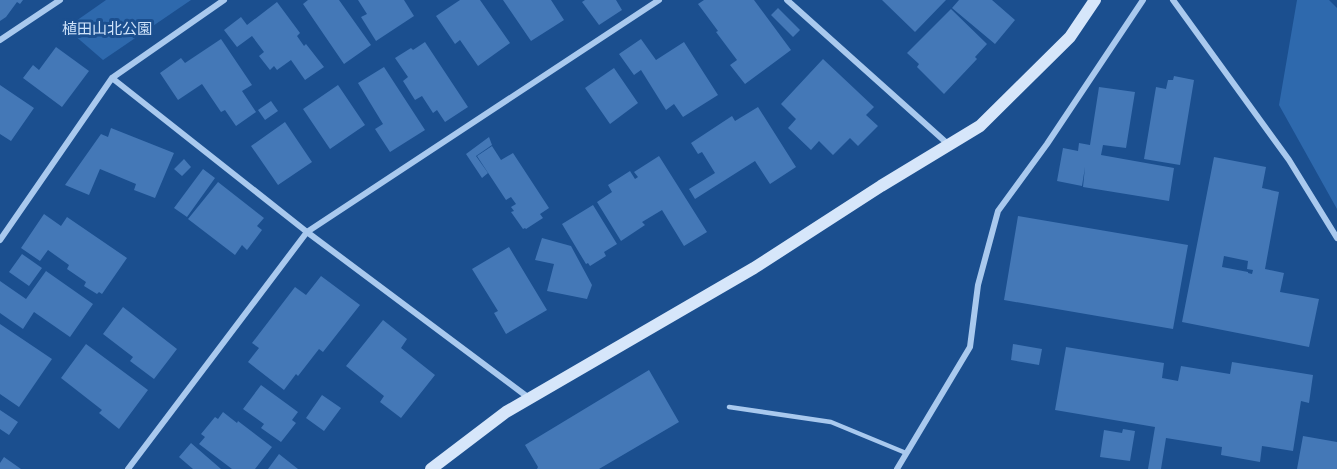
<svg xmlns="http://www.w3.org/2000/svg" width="1337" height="469" viewBox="0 0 1337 469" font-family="Lato,'Noto Sans JP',sans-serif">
<rect width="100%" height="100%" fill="#1b4f8f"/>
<!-- green -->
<path fill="#2e69ad" d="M106,0H191L103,60L66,28Z
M1297,0H1329L1337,8V209L1279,105Z"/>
<!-- building -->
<path fill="#4478b7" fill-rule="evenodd" d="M0,0H23L20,4L17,2L6,17L0,21Z
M308,0H339L371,45L344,64L303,4Z
M358,0H404L414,16L376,41L361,17L367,14Z
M460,0H480L510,43L478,66L460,40L455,44L436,16Z
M503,0H551L564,20L531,41Z
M585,0H616L622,10L599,25L582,2Z
M704,0H754L791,50L745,84L730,65L737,60L716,32L718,31L698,4Z
M882,0H946L915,32Z
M959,0H992L1015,20L995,44L952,8Z
M277,2L300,33L297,36L304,46L306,44L324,67L305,80L291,60L277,70L274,66L270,70L259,56L264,52L252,36L237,47L224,30L241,17L247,25Z
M778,8L800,30L793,37L771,15Z
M951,9L987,44L975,57L977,59L944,94L917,67L919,64L907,53Z
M221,39L252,85L242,91L256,112L236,126L225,110L221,112L202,84L178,100L160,73L181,58L185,63Z
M641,39L656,60L684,42L718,95L683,117L674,104L666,110L641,70L634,75L619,54Z
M425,42L468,107L445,122L437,110L433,113L422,96L415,100L403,81L408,77L395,58L411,48L413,50Z
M56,47L89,71L62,107L23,78L33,65L39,70Z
M823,59L874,107L866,115L878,126L858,146L850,138L833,155L819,141L811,150L788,128L796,119L781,104Z
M384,67L425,130L390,152L375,129L383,124L358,83Z
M614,68L638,103L610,124L585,88Z
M1174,76L1194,80L1180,165L1144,159L1156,87L1166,89L1168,80H1173Z
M0,85L34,108L11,141L0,134Z
M338,85L365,125L330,149L303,109Z
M1099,87L1135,92L1126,148L1103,145L1101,155L1174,168L1169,201L1083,187L1085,167L1082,186L1057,181L1063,148L1078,151L1079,143L1090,145Z
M271,101L278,111L265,120L258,110Z
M758,107L796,167L770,184L755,161L695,199L689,189L715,173L702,152L698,154L691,143L732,116L735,121Z
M285,122L312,162L278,185L251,146Z
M111,128L174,153L155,198L134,190L136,184L100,169L89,195L65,185L101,134L108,137Z
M489,137L492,145L476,156L488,173L482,178L466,154Z
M492,146L501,160L513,153L549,208L540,214L543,218L526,229L525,228L523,229L511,212L514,211L511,207L516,204L511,197L506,200L477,156Z
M659,156L707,232L684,246L662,210L642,222L645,225L621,241L597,202L612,192L608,185L630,171L635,179L638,177L634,172Z
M1214,157L1266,167L1262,188L1279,192L1265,269L1284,273L1280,292L1319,299L1309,347L1182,322ZM1224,256L1248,261L1247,269L1253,270L1252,274L1248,273V272L1222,267Z
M184,159L191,167L182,176L174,169Z
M203,169L215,178L187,217L174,208Z
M218,182L264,218L257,226L262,230L247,250L242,245L235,255L188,219Z
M593,205L617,244L604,252L606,256L590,266L588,263L586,264L562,224Z
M44,214L61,226L67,217L127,258L102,294L99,292L97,294L84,286L86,282L67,269L69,265L48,250L40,261L21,248Z
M1018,216L1188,245L1173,329L1004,300Z
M542,238L571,246L592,285L587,299L547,291L554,264L535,260Z
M509,247L547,310L506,334L494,313L498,311L472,269Z
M22,254L42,268L29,286L9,272Z
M46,271L93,304L70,337L34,312L23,329L0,313V281L26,299Z
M321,276L360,305L323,352L319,349L298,376L296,374L284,390L248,362L259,348L252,343L295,287L306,295Z
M123,307L177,349L154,379L130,361L133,357L103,334Z
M383,320L407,339L401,348L435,375L401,418L380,402L384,396L346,366Z
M0,324L52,359L19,407L0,394Z
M86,344L148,390L119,429L99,413L102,410L61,378Z
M1013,344L1042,349L1039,365L1011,360Z
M1066,347L1164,363L1162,378L1178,381L1181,366L1230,374L1232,362L1313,375L1309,403L1301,401L1293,451L1262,446L1260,462L1221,455L1222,447L1166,438L1161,469H1148L1155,427L1055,410Z
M649,370L679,422L599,469H537L538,467L525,445Z
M261,385L298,412L292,420L296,423L281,442L261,428L264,424L243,409Z
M322,395L341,408L324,431L306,418Z
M0,410L18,422L9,435L0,429Z
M223,412L237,423L238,421L272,447L255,469H232L199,444L205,437L201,434L215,417L218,419Z
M1123,429L1135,431L1130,461L1100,457L1104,430L1122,433Z
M1303,436L1337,442V469H1297Z
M191,443L221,469H193L179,457Z
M279,454L298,469H268Z
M4,457L21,469H0V463Z"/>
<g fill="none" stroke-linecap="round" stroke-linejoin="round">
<!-- lane -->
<path stroke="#a9c9ee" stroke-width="4.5" d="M729,407L831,422L906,453"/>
<!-- street -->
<path stroke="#a9c9ee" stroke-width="6" d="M787,0L949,145
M1173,0L1289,160L1337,238
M0,40L60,0
M112,78L307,232L529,398
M0,240L112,78L224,0
M128,469L307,232L659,0
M897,469L970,347L978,285L998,211L1047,144L1143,0"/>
<!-- secondary -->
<path stroke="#d6e6fa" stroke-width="12" d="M431,469L506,412L754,268L881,186L980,126L1070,37L1095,0"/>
</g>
<g text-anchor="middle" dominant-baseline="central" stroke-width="6" stroke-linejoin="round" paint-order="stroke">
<!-- park labels -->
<g font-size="15" fill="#cfe3fa" stroke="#1b4f8f">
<text x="107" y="28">植田山北公園</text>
</g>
</g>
</svg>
